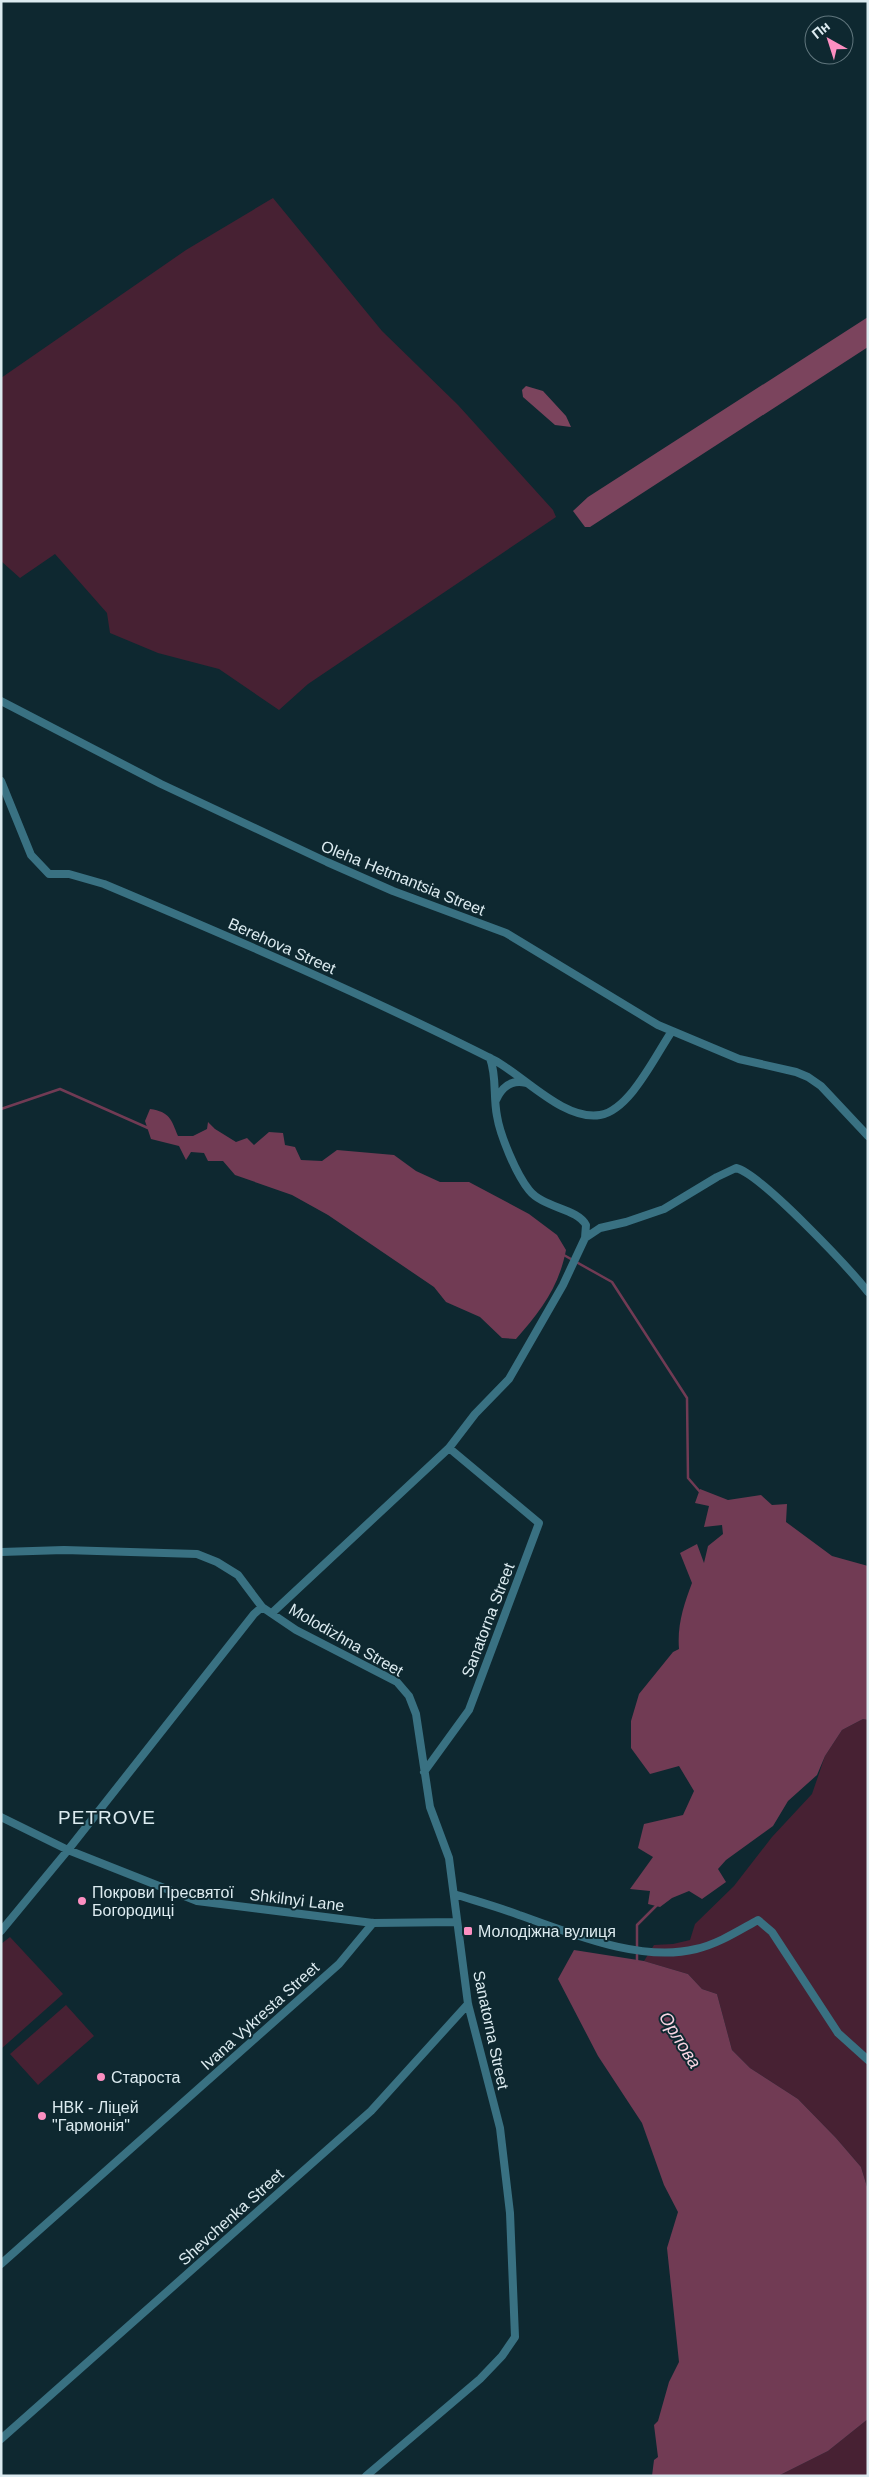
<svg xmlns="http://www.w3.org/2000/svg" width="869" height="2477" viewBox="0 0 869 2477" font-family="Arial,sans-serif">
<rect width="100%" height="100%" fill="#0e2830"/>
<!-- green -->
<path fill="#472133" d="M273,198L382,331L458,405L553,510L556,517L308,684L279,710L219,669L158,653L110,633L107,613L55,554L20,578L1,561V378L186,250Z
M863,1719L868,1720V2190L861,2167L836,2138L798,2099L750,2068L732,2050L717,1994L702,1989L688,1974L644,1961L654,1945L673,1944L690,1940L695,1924L734,1886L772,1837L812,1794L825,1756L842,1730Z
M10,1937L63,1994L1,2049V1944Z
M66,2005L94,2036L38,2085L10,2054Z
M868,2419V2476H778L828,2451Z"/>
<!-- forest -->
<path fill="#7b445d" d="M868,317V347L590,527H585L573,511L588,497Z
M526,386L543,391L566,416L571,427L555,425L523,397L522,390Z"/>
<!-- water -->
<path fill="#713b54" d="M150,1109C170,1112 171,1119 178,1136H193L207,1129L208,1122L215,1129L236,1142L247,1138L254,1145L269,1132L283,1133L285,1145L295,1147L301,1160L322,1161L337,1150L394,1155L416,1171L440,1182H469L529,1214L557,1235L566,1250C559,1287 540,1312 516,1339L502,1338L480,1317L446,1302L434,1287L328,1215L292,1195L235,1175L223,1161H208L204,1153L191,1152L186,1160L179,1146L151,1139L145,1121Z
M700,1489L728,1500L761,1495L772,1505L787,1504L786,1522L832,1556L868,1566V1720L863,1719L842,1730L825,1756L817,1775L788,1801L773,1826L726,1860L718,1869L726,1882L702,1899L689,1891L672,1898L660,1907L648,1904L650,1891L630,1889L653,1857L638,1848L644,1824L683,1815L694,1791L679,1766L650,1774L631,1748V1721L639,1694L673,1652L679,1649C677,1625 684,1604 692,1583L680,1553L697,1544L704,1563L708,1546L723,1534L722,1525L704,1527L709,1506L695,1503Z
M574,1950L644,1961L688,1974L702,1989L717,1994L732,2050L750,2068L798,2099L836,2138L861,2167L868,2190V2419L828,2451L778,2476H652L654,2460L658,2457L654,2425L658,2421L669,2382L679,2362L667,2248L678,2212L664,2185L642,2123L598,2056L558,1979Z"/>
<g fill="none" stroke-linecap="round" stroke-linejoin="round">
<!-- stream -->
<path stroke="#713b54" stroke-width="2.5" d="M1,1109L60,1089L148,1128
M562,1254L612,1282L687,1398L688,1478L701,1493
M637,1961V1925L657,1905"/>
<!-- street -->
<path stroke="#397182" stroke-width="8" d="M1,701L161,784L327,862L393,891L506,933L658,1025L739,1059L796,1072L808,1077L821,1086L868,1136
M1,781L31,855L49,874H69L104,884C235,939 367,996 494,1060C524,1076 564,1121 600,1115C630,1110 655,1056 672,1031
M490,1058C497,1077 493,1096 497,1116C500,1135 516,1174 529,1190C543,1208 577,1208 586,1225L585,1238
M496,1100C502,1087 511,1079 526,1083
M1,1552L64,1550L197,1554L217,1562L238,1575L262,1607L296,1630L397,1682L409,1696L416,1714L430,1807L449,1858L468,2004L500,2128L510,2213L515,2337L502,2356L480,2379L366,2476
M272,1613L449,1448L475,1414L509,1379L563,1285L585,1238L600,1228L626,1222L664,1209L717,1177L736,1168C761,1174 849,1268 868,1292
M424,1772L469,1710L539,1523L449,1448
M1,1817L68,1850L197,1901L373,1923L457,1922
M454,1894C476,1901 498,1907 519,1915C571,1933 640,1963 696,1949C718,1944 738,1931 758,1920L772,1932L838,2033L868,2060
M1,1931L68,1850L254,1614L262,1607
M1,2264L339,1964L373,1923
M1,2439L371,2111L468,2004"/>
</g>
<!-- markers -->
<g fill="#fc8fc1" stroke="#0e2830" stroke-width="2">
<circle cx="82" cy="1901" r="5"/>
<rect x="463" y="1926" width="10" height="10" rx="2.5"/>
<circle cx="101" cy="2077" r="5"/>
<circle cx="42" cy="2116" r="5"/>
</g>
<g text-anchor="middle" dominant-baseline="central" stroke-width="4" stroke-linejoin="round" paint-order="stroke">
<!-- street labels -->
<g font-size="16" fill="#dcebf0" stroke="#0e2830">
<text transform="translate(403 878) rotate(22)">Oleha Hetmantsia Street</text>
<text transform="translate(282 946) rotate(24)">Berehova Street</text>
<text transform="translate(488 1620) rotate(-69)">Sanatorna Street</text>
<text transform="translate(346 1640) rotate(30)">Molodizhna Street</text>
<text transform="translate(297 1900) rotate(7)">Shkilnyi Lane</text>
<text transform="translate(260 2016) rotate(-42)">Ivana Vykresta Street</text>
<text transform="translate(491 2030) rotate(78)">Sanatorna Street</text>
<text transform="translate(231 2217) rotate(-42)">Shevchenka Street</text>
</g>
<!-- poi labels -->
<g font-size="16" fill="#dcebf0" stroke="#0e2830" text-anchor="start">
<text x="92" y="1892">Покрови Пресвятої<tspan x="92" dy="18">Богородиці</tspan></text>
<text x="478" y="1931">Молодіжна вулиця</text>
<text x="111" y="2077">Староста</text>
<text x="52" y="2107">НВК - Ліцей<tspan x="52" dy="18">"Гармонія"</tspan></text>
</g>
<!-- water labels -->
<g font-size="18" font-style="italic" fill="#f9d4e3" stroke="#0e2830">
<text transform="translate(680 2040) rotate(58)">Орлова</text>
</g>
<!-- quarter labels -->
<g font-size="19" letter-spacing="1" fill="#dcebf0" stroke="#0e2830">
<text x="107" y="1817">PETROVE</text>
</g>
</g>
<!-- border -->
<rect width="869" height="2477" fill="none" stroke="#dcebf0" stroke-width="5"/>
<!-- north arrow -->
<g transform="translate(829 40) rotate(321)"><circle r="24" fill="#0e2830" stroke="#60767d"/>
<path d="M0-4L9 19L0 12L-9 19Z" fill="#fc8fc1"/>
<text y="-8" font-size="14" font-weight="bold" text-anchor="middle" fill="#dcebf0">Пн</text>
</g>
</svg>
